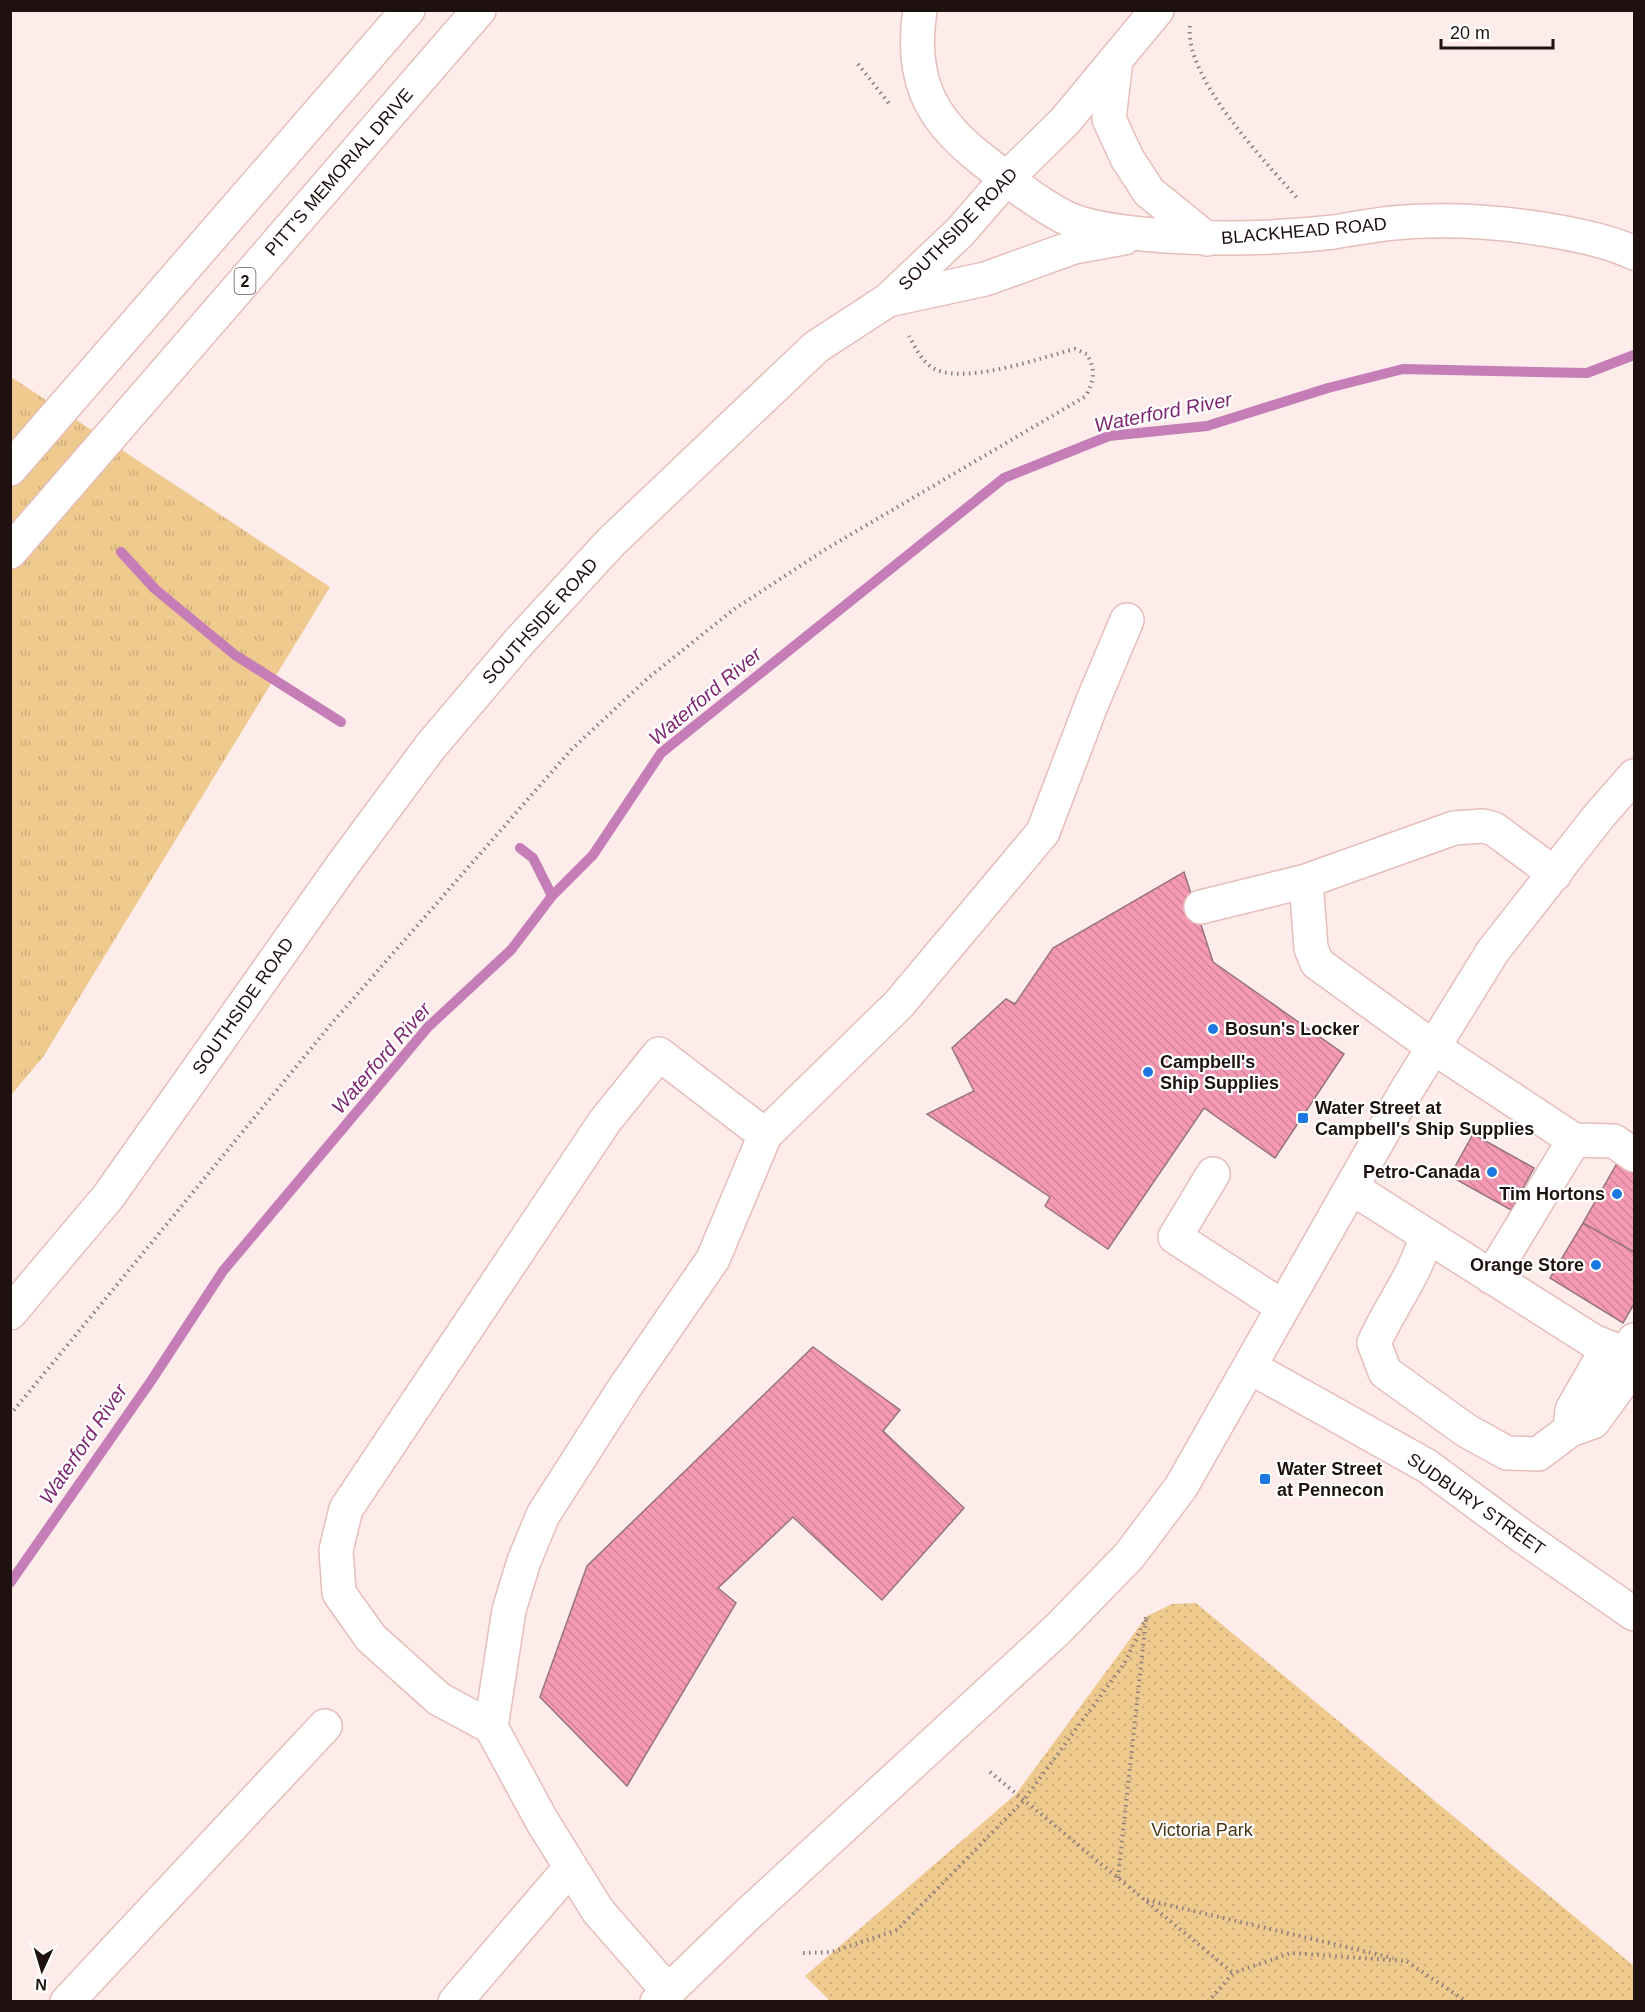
<svg xmlns="http://www.w3.org/2000/svg" width="1645" height="2012" viewBox="0 0 1645 2012" font-family="Arial,sans-serif">
<defs>
<pattern id="grass-tufts" width="24" height="20" patternUnits="userSpaceOnUse" patternTransform="scale(1.5)"><rect width="24" height="20" fill="#efca8f"/><path d="M3 7l-1-3M5 7V3M7 7l1-3M15 17l-1-3M17 17v-4M19 17l1-3" fill="none" stroke="#ccac7a"/></pattern>
<pattern id="park-dots" width="8" height="8" patternUnits="userSpaceOnUse" patternTransform="scale(1.5)"><rect width="8" height="8" fill="#efca8f"/><path d="M2 2h.1M6 6h.1" fill="none" stroke="#ccac7a" stroke-width="1.8" stroke-linecap="round"/></pattern>
<pattern id="building-back-hatch" width="6" height="6" patternUnits="userSpaceOnUse" patternTransform="scale(1.5)"><rect width="6" height="6" fill="#f699b5"/><path d="M-1 5l2 2M0 0l6 6M5-1l2 2" fill="none" stroke="#d2839a"/></pattern>
</defs>
<rect width="100%" height="100%" fill="#fdecea"/>
<!-- grass -->
<path fill="url(#grass-tufts)" d="M11,377L330,587L43,1057L11,1095Z"/>
<!-- park -->
<path fill="url(#park-dots)" d="M1196,1603L1634,1966V2001H830L805,1976L1016,1794L1147,1616L1172,1604Z"/>
<g fill="none" stroke-linecap="round" stroke-linejoin="round">
<!-- stream -->
<path stroke="#c57db7" stroke-width="10" d="M121,552L155,589L235,655L341,722
M520,848L533,858L552,896
M10,1583L151,1381L223,1271L428,1027L511,950L552,896L593,855L661,753L1004,478L1109,436L1207,426L1328,388L1403,369L1587,373L1634,355"/>
</g>
<!-- building -->
<path fill="url(#building-back-hatch)" stroke="#96747d" stroke-width="1.5" d="M1184,872L1213,962L1344,1054L1275,1158L1204,1108L1108,1249L1045,1206L1050,1197L927,1114L974,1091L952,1048L1006,999L1015,1004L1053,948Z
M1473,1134L1534,1168L1511,1210L1450,1176Z
M1620,1158L1634,1166V1252L1583,1223Z
M1583,1223L1634,1252V1304L1623,1323L1550,1278Z
M813,1347L900,1410L883,1431L964,1508L882,1600L793,1517L718,1588L736,1603L627,1786L540,1697L587,1566Z"/>
<g fill="none" stroke-linecap="round" stroke-linejoin="round">
<defs>
<path id="minor" d="M1201,907L1306,881
M1574,1140L1614,1141L1634,1155
M1213,1174L1175,1237L1283,1307
M1352,1188L1593,1341L1625,1354
M1426,1235C1417,1274 1390,1306 1374,1343L1385,1372L1467,1431L1507,1453L1538,1454L1570,1430L1593,1422L1627,1375L1625,1354L1634,1340
M1491,1277L1574,1140L1433,1047L1317,963L1311,948L1306,881L1454,828L1483,826L1494,829L1555,874
M10,1313L108,1197L344,863L430,747L519,642L611,542L816,347L888,300L960,232L1006,179L1065,121L1157,10
M1250,1367L1427,1466L1522,1536L1634,1614
M1570,1430L1572,1410L1600,1361L1625,1354
M491,1727L439,1699L371,1638L339,1593L336,1550L346,1509L605,1121L659,1054L765,1135
M668,1991L598,1911L542,1821L491,1727L509,1610L524,1561L543,1515L625,1387L713,1259L765,1135L899,1004L1043,832L1092,703L1127,620
M67,2002L325,1726
M455,2002L570,1868"/>
<path id="major" d="M920,10C910,76 928,117 979,157C1005,178 1034,201 1064,217C1091,230 1137,234 1167,236C1223,240 1279,238 1334,232C1354,229 1373,225 1393,223C1449,218 1505,222 1560,232C1585,237 1611,242 1634,253
M1116,60L1109,119L1127,158L1149,192L1207,239
M888,300L985,279L1074,247L1124,238
M657,2002L746,1916L1057,1630L1129,1556L1181,1487L1405,1093L1493,951L1599,816L1634,776"/>
<path id="highway" d="M10,469L408,10
M10,552L479,10"/>
</defs>
<!-- minor casing -->
<use href="#minor" stroke="#e5beb9" stroke-width="36"/>
<!-- major casing -->
<use href="#major" stroke="#e5beb9" stroke-width="36"/>
<!-- highway casing -->
<use href="#highway" stroke="#e5beb9" stroke-width="36"/>
<!-- path -->
<path stroke="#8c7d7b" stroke-width="4" stroke-dasharray="1.5 4.5" stroke-linecap="butt" d="M1190,26C1184,78 1265,161 1298,199
M858,64L891,106
M10,1415L332,1023L571,750L648,678L733,610L826,549L1086,396C1094,380 1096,370 1087,354L1075,349C1042,357 959,388 930,366C920,358 915,347 909,336
M990,1772L1233,1973
M1118,1878L1146,1619
M1147,1900L1393,1958
M803,1953L832,1952L897,1930L1023,1801L1124,1664L1147,1616
M1208,2002L1233,1973L1291,1953L1406,1961L1467,2002"/>
<!-- minor -->
<use href="#minor" stroke="#fff" stroke-width="33"/>
<!-- major -->
<use href="#major" stroke="#fff" stroke-width="33"/>
<!-- highway -->
<use href="#highway" stroke="#fff" stroke-width="33"/>
</g>
<!-- markers -->
<g fill="#1d78e1" stroke="#fff" stroke-width="2">
<circle cx="1213" cy="1029" r="6"/>
<circle cx="1148" cy="1072" r="6"/>
<rect x="1297" y="1112" width="12" height="12" rx="3"/>
<circle cx="1492" cy="1172" r="6"/>
<circle cx="1617" cy="1194" r="6"/>
<circle cx="1596" cy="1265" r="6"/>
<rect x="1259" y="1473" width="12" height="12" rx="3"/>
</g>
<g text-anchor="middle" dominant-baseline="central" stroke-width="4.5" stroke-linejoin="round" paint-order="stroke">
<!-- shield labels -->
<rect fill="#fff" stroke="#625857" stroke-width="1.5" x="234.5" y="268" width="21" height="26" rx="4.5"/>
<g font-size="16" font-weight="bold" fill="#1e110f">
<text x="245" y="281">2</text>
</g>
<!-- street labels -->
<g font-size="18" fill="#1e110f" stroke="#fff">
<text transform="translate(339 172) rotate(-49)">PITT'S MEMORIAL DRIVE</text>
<text transform="translate(958 229) rotate(-46)">SOUTHSIDE ROAD</text>
<text transform="translate(1304 231) rotate(-5)">BLACKHEAD ROAD</text>
<text transform="translate(540 621) rotate(-48)">SOUTHSIDE ROAD</text>
<text transform="translate(243 1006) rotate(-55)">SOUTHSIDE ROAD</text>
<text transform="translate(1476 1504) rotate(35)">SUDBURY STREET</text>
</g>
<!-- poi labels -->
<g font-size="18" font-weight="bold" fill="#1e110f" stroke="#fff" text-anchor="start">
<text x="1225" y="1029">Bosun's Locker</text>
<text x="1160" y="1062">Campbell's<tspan x="1160" dy="21">Ship Supplies</tspan></text>
<text x="1315" y="1108">Water Street at<tspan x="1315" dy="21">Campbell's Ship Supplies</tspan></text>
<text x="1480" y="1172" text-anchor="end">Petro-Canada</text>
<text x="1605" y="1194" text-anchor="end">Tim Hortons</text>
<text x="1584" y="1265" text-anchor="end">Orange Store</text>
<text x="1277" y="1469">Water Street<tspan x="1277" dy="21">at Pennecon</tspan></text>
</g>
<!-- park labels -->
<g font-size="18" fill="#4b3613" stroke="#fff">
<text x="1202" y="1830">Victoria Park</text>
</g>
<!-- water labels -->
<g font-size="20" font-style="italic" fill="#7d2871" stroke="#fff">
<text transform="translate(1163 412) rotate(-11)">Waterford River</text>
<text transform="translate(705 696) rotate(-40)">Waterford River</text>
<text transform="translate(381 1058) rotate(-49)">Waterford River</text>
<text transform="translate(83 1444) rotate(-56)">Waterford River</text>
</g>
</g>
<!-- border -->
<rect width="1645" height="2012" fill="none" stroke="#1e110f" stroke-width="24"/>
<!-- north arrow -->
<g transform="translate(42 1970) rotate(184)" stroke="#ffffff" stroke-width="4.5" paint-order="stroke">
<path d="M0-4.5L10 22L0 15L-10 22Z" fill="#1e110f"/>
<text y="-9" font-size="16" font-weight="bold" text-anchor="middle" fill="#1e110f">N</text>
</g>
<!-- scale -->
<path d="M1441 39v9h112v-9" fill="none" stroke="#1e110f" stroke-width="3"/>
<text x="1450" y="39" font-size="18" fill="#1e110f" stroke="#ffffff" stroke-width="4.5" paint-order="stroke">20 m</text>
</svg>
